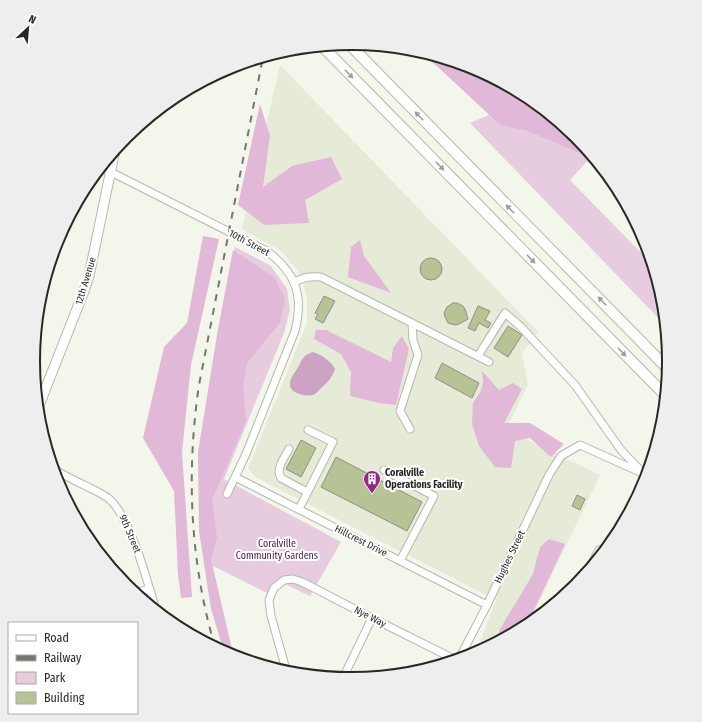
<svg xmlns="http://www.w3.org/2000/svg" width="702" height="722" viewBox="0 0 702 722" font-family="'Fira Sans Condensed',sans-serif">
<rect width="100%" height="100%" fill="#f3f6ea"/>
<!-- built -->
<path fill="#e5ebd7" d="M280,65L538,332L522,353L528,385L506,429L600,475L528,625L488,646L480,642L496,600L255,477L248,468L307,323V297L299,272L281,251L242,229Z"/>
<!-- green -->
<path fill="#e7cce0" d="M529,98L576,136L592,156L570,180L653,265L663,299L666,326L470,123Z
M235,247L271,266L287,289L290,310L284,333L224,479L341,542L310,596L285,584L269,594L209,564L204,430Z"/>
<!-- forest -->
<path fill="#e1b8d7" d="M419,51L473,67L528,97L576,136L589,153L582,154L528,131L500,125L439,68Z
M260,104L270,136L263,187L292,166L331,157L342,179L305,200L309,223L264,225L238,205Z
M203,236L219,239L191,365L182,452L192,597L181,598L178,574L174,491L143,438L164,347L187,323Z
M360,240L364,256L391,293L348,277L351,247Z
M233,250L275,278L285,299L280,323L247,363L243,387L246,421L212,500L217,538L211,559L231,645L235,657L224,652L211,609L199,531L198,452L218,329Z
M316,330H326L391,362L393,348L402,336L409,349L396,405L379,403L350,396L351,372L341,354L314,339Z
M482,371L499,390L513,383L522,389L504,423H530L564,444L551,457L530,438L515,441L511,468L495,467L479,446L472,424L473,403L481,391L483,382Z
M549,539L565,544L526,627L495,643L500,629L533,574L540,547Z"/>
<!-- water -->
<path fill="#cca3c2" d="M313,352C322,355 331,361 335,369C332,378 327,383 320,389C318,391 316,394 313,395C305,397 289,393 290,384C290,378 294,374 297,369C303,360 301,356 313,352Z"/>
<!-- building -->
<path fill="#b7c395" stroke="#8d9085" d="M420 269a11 11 0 1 1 22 0a11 11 0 1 1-22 0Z
M324,296L335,301L323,323L315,319L318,314L315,313Z
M453,303H457L463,306L465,309L468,319L459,324L455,325L448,323L445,317L444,313L447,307Z
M478,306L490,311L485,320L491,323L488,328L479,323L475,331L468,328Z
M508,326L519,333L522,335L508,357L494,348Z
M442,363L479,383L472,398L435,378Z
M301,440L316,448L301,477L286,469Z
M336,457L422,502L407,531L321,487Z
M577,495L585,499L580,510L572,506Z"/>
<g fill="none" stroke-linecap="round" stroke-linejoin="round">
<defs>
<path id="minor" d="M101,167L267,251C296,273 304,295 295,331L246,454L227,494
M294,282C306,277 308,276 321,277L489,362
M478,356L505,313L520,326L575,385L621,450L640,470
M410,429L400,411L418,355L413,340L412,323
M289,449C285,457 275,469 281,478L307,492
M53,469C64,475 75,481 86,486C94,490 101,493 108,498C130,515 148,583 156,611
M384,470L434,496L400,561
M235,477L487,605
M299,509L333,442L308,430
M586,574L599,550L608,547
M134,593L150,589
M459,659L487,605L549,475L561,456L580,445L642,473L647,476
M288,673L285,666L271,616L269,600L274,588L284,580L293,579L302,582L312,587L372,618L456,660
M343,678L372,618"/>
<path id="major" d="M38,408L84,291L89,276L115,150"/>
<path id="highway" d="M348,43L668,369
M322,46L666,396"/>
</defs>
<!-- minor casing -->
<use href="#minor" stroke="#b5b8ac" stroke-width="9"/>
<!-- major casing -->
<use href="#major" stroke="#b5b8ac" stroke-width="11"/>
<!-- highway casing -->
<use href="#highway" stroke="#b5b8ac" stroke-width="12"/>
<!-- minor -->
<use href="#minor" stroke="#fff" stroke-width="7"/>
<!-- major -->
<use href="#major" stroke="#fff" stroke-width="9"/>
<!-- highway -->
<use href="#highway" stroke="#fff" stroke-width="10"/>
<!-- rail -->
<path stroke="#74766f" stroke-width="2" stroke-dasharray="7 7" stroke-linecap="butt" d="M215,647C190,562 186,473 199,385L263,57"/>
</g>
<!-- one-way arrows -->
<defs><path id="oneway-solid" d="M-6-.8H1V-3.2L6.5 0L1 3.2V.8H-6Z"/></defs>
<g fill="#9e9f9d">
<use href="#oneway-solid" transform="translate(349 74) rotate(46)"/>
<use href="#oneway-solid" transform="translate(419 116) rotate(-134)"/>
<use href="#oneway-solid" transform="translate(440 166) rotate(46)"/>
<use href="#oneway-solid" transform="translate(510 209) rotate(-134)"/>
<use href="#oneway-solid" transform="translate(531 259) rotate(46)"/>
<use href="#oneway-solid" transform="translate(602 301) rotate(-134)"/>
<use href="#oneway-solid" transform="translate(622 352) rotate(46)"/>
</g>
<!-- icons -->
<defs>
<symbol id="building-pin" viewBox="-11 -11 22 30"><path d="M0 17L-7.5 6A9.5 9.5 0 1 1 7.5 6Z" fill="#972786" stroke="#fff"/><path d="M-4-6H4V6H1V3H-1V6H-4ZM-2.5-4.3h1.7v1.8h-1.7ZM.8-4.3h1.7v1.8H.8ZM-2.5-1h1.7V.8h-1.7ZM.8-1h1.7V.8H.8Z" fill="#fff"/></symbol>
</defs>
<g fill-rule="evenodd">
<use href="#building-pin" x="362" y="469" width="20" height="27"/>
</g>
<g text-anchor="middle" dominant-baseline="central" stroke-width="4" stroke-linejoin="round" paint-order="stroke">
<!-- street labels -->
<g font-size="10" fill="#282925" stroke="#fff">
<text transform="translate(249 243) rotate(28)">10th Street</text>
<text transform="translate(86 281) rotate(-73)">12th Avenue</text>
<text transform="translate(130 534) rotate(67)">9th Street</text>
<text transform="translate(361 541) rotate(27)">Hillcrest Drive</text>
<text transform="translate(510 557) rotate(-64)">Hughes Street</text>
<text transform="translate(370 617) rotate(27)">Nye Way</text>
</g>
<!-- poi labels -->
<g font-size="10" font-weight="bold" fill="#282925" stroke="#fff" text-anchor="start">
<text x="385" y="473">Coralville<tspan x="385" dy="12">Operations Facility</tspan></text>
</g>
<!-- park labels -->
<g font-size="10" fill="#4d1b44" stroke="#fff">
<text x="277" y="544">Coralville<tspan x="277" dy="12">Community Gardens</tspan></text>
</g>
</g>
<!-- crop -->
<path d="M0 0H702V722H0ZM40 361a311 311 0 1 1 622 0a311 311 0 1 1-622 0Z" fill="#eee" fill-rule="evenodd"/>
<path fill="none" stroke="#282925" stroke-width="2" d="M40 361a311 311 0 1 1 622 0a311 311 0 1 1-622 0Z"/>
<!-- legend -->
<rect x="8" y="622" width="130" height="92" fill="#ffffff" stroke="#a9a9a8"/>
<rect x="16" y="635" width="20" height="6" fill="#ffffff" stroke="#a9a9a8"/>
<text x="44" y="642" font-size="12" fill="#282925">Road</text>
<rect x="16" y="655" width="20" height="6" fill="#74766f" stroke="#a9a9a8"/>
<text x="44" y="662" font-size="12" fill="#282925">Railway</text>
<rect x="16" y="672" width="20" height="12" fill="#e7cce0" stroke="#a9a9a8"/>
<text x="44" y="682" font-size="12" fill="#282925">Park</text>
<rect x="16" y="692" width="20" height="12" fill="#b7c395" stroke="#a9a9a8"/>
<text x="44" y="702" font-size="12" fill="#282925">Building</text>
<!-- north arrow -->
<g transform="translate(28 28) rotate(26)" stroke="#ffffff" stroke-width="3" paint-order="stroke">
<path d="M0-3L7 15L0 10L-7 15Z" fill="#282925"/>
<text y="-6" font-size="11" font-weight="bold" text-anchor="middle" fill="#282925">N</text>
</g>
</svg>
